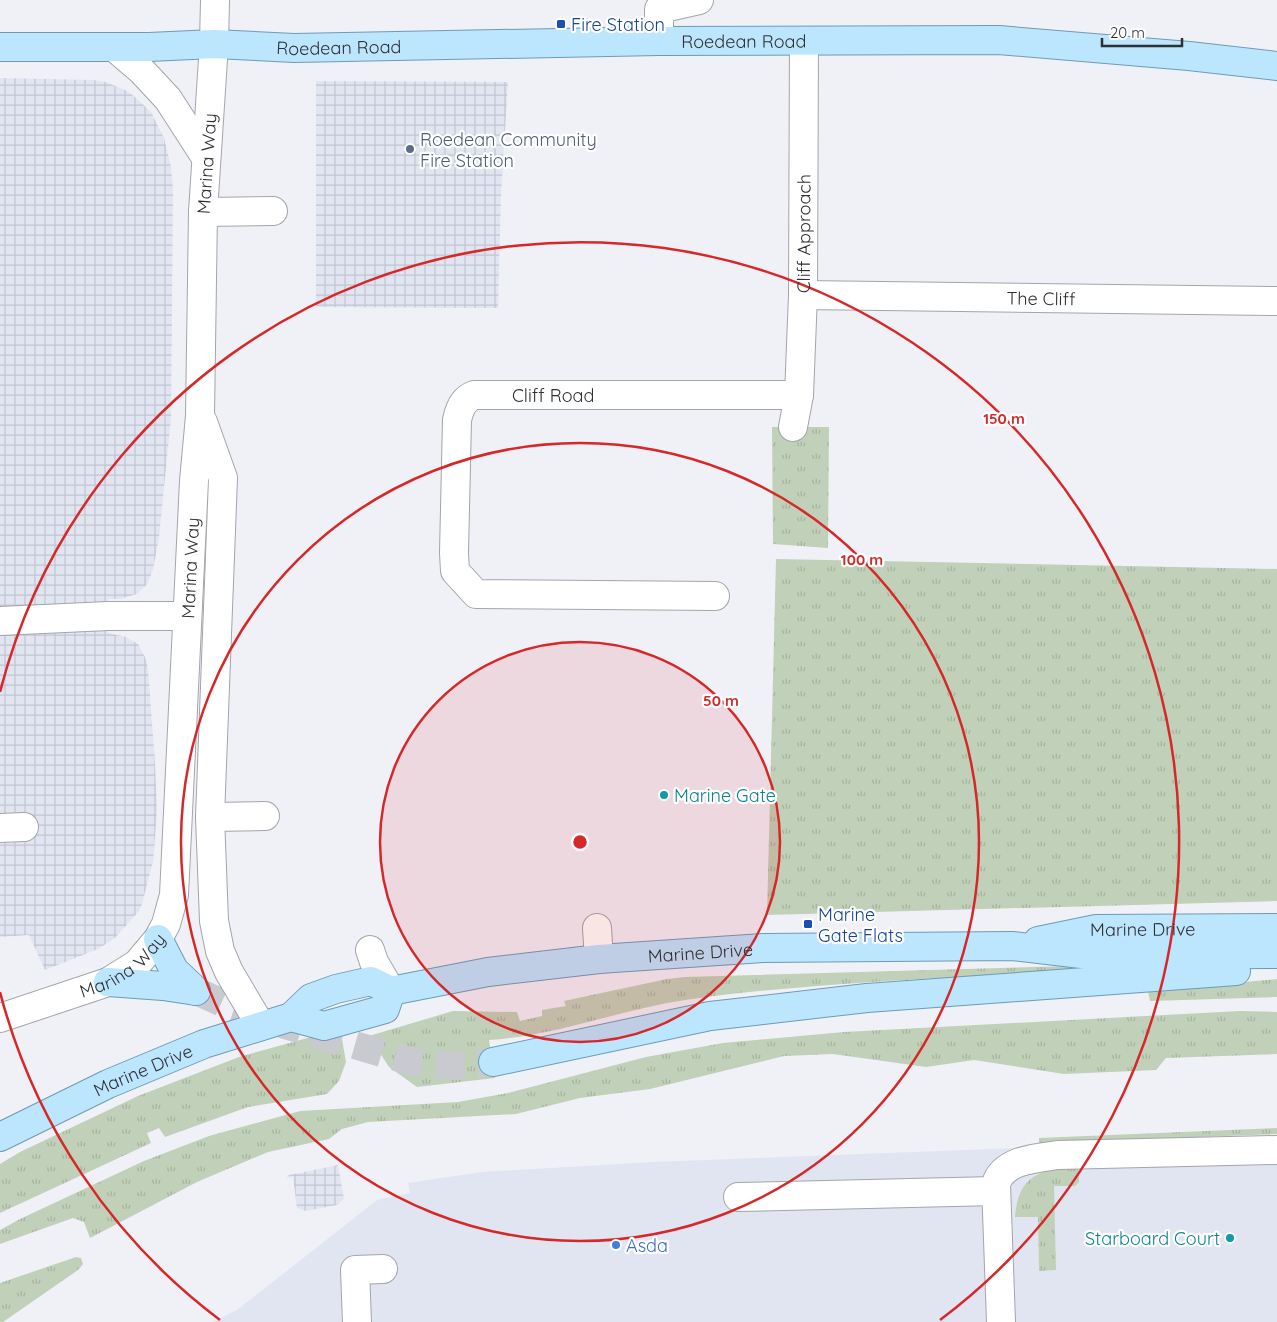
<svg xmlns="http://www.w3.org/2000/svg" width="1277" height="1322" viewBox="0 0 1277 1322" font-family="Quicksand,sans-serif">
<defs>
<pattern id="industrial-grid" width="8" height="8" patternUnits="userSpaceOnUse" patternTransform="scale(1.25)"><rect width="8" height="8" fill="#e1e5f2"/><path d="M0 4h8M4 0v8" fill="none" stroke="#c1c5d0"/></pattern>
<pattern id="grass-tufts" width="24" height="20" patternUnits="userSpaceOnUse" patternTransform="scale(1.25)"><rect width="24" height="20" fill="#c1d0b8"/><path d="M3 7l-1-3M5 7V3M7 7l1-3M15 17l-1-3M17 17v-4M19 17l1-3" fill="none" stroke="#a6b39f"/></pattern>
</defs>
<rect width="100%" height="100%" fill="#eff1f7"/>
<!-- built -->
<path fill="#e1e5f2" d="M1277,1138V1322H212L237,1310L377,1200L410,1193L408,1183L482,1172L653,1162Z"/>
<!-- industrial -->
<path fill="url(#industrial-grid)" d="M0,78L93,80L106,82L127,91L135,97L151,112L164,138L171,167L173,189L171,419L159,537L153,570L147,584L137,594L120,599H108V633L126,637L138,644L145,657L148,668L155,764L157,811L153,862L142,904L139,911L121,931L115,938L98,949L45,970L29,935L0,937Z
M316,81L508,82L501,195L498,308L316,307Z
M338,1165L344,1199L337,1205L306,1211L297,1208L293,1177L286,1178L289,1175Z"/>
<!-- grass -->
<path fill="url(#grass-tufts)" d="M772,427H829L828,548L773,544Z
M776,559L1277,569V901L767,915Z
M1072,966L1074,971C944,978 814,982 685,1000C619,1010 556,1036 489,1040L495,1078L417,1087L389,1067L369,1036L453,1011L517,1012L520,1021L542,1016V1010L566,1006L564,1001L667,979L685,977Z
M1277,979V997L1150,1001L1148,991Z
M1240,1011L1277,1012V1054L1166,1058L1156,1070L1064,1074L974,1060L926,1067L833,1054L784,1056L650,1089L580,1098L516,1114L368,1122L342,1129L329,1139L268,1152L197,1182L90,1238L84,1222L73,1218L0,1244V1230L20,1219L144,1161L209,1136L300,1111L458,1102L508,1093L646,1057L723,1043L844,1032Z
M333,1031L342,1039L346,1062L339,1081L327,1094L248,1107L165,1137L159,1128L147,1133L151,1143L0,1213V1164L20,1152L138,1096L239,1057Z
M1277,1128V1134L1039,1143V1138Z
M1072,1164L1079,1170V1182L1075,1186H1054L1056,1270L1039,1271L1038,1217H1015C1018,1177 1037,1172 1072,1164Z
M76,1257L81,1258L83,1264L78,1270L3,1322H0V1283Z"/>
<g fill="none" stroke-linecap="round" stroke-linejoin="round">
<!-- major-tunnel -->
<path stroke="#c9cad0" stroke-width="28" stroke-dasharray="28 14" stroke-linecap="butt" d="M196,991L225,1004L285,1025L413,1062L456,1066L493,1062"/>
<defs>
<g id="minor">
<path d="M659,41V9L699,0"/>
<path d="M114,47L141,70L168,99L206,158"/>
<path d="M203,212L273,211"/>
<path id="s1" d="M803,295L1277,301"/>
<path d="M203,422L223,478L210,817L214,921L220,951L229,972L261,1026"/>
<path id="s2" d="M793,427L799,395L803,295L804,41"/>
<path id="s3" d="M715,596L476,594L455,571L454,553L457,420C459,410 463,399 474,395H799"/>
<path d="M0,621L108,616H187"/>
<path d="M210,817L265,816"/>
<path d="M0,828L24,827"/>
<path d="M597,928L599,959"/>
<path d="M370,950L374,962L391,991"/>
<path id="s4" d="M0,1018L108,982L137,964L158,939L166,924L174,895L194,481L200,416L203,212L214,44L215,0"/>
<path d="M738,1197L996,1191"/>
<path d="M357,1322L355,1270L383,1269"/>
<path d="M1001,1322L996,1184C1003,1160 1036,1158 1058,1155L1277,1150"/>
</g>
<g id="major">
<path id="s5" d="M0,47H149L214,44L294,48L659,41L999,40L1189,56L1277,66"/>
<path d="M158,939L174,970L196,991"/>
<path id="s6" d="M1038,941L1096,929L1277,928"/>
<path d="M108,982L163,986L196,991"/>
<path d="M291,1017L324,1026L385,1009L391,991"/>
<path d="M493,1062L710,1016L867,998L1236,971"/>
<path id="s7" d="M0,1137L108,1084L204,1044L291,1017L311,998L336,989L371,981L391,991L488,972L599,959L763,948L1012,946L1090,955L1277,954"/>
</g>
</defs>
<!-- minor casing -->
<use href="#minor" stroke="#a3a5aa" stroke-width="30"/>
<!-- major casing -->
<use href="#major" stroke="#6d9bb6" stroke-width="30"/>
<!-- minor -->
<use href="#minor" stroke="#fff" stroke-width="28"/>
<!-- major -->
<use href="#major" stroke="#bce5fe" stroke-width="28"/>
</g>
<!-- distance rings -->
<circle cx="580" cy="842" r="200" fill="#d62828" fill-opacity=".12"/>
<g fill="none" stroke="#d62828" stroke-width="2.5">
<circle cx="580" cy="842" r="200"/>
<circle cx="580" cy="842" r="399"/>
<path d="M220 1320A599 599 0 0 1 0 992M0 692A599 599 0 1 1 940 1320"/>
</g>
<!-- markers -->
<g fill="#1a4fb4" stroke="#fff" stroke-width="2">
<rect x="556" y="19" width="10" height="10" rx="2.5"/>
<rect x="803" y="919" width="10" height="10" rx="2.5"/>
</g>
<circle fill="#5c6f8a" stroke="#fff" stroke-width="2" cx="410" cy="149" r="5"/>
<g fill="#0f9aa8" stroke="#fff" stroke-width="2">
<circle cx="664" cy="795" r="5"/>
<circle cx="1230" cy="1238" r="5"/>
</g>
<circle fill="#3f7fe0" stroke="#fff" stroke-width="2" cx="616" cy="1245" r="5"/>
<g text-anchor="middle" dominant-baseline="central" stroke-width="4.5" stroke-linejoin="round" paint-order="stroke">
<!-- transit labels -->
<g font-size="18" fill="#164399" stroke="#fff" text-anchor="start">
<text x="571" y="24">Fire Station</text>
<text x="818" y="914">Marine<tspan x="818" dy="21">Gate Flats</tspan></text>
</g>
<!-- street labels -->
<g font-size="18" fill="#2f3032" stroke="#fff">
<text stroke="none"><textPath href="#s5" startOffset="744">Roedean Road</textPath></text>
<text stroke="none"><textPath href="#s5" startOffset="339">Roedean Road</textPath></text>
<text stroke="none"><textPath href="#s4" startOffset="960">Marina Way</textPath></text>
<text stroke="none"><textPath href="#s2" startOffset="194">Cliff Approach</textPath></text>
<text stroke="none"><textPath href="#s1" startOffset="238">The Cliff</textPath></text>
<text stroke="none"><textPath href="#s3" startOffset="532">Cliff Road</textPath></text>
<text stroke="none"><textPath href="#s4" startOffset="555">Marina Way</textPath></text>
<text stroke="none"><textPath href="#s6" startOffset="106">Marine Drive</textPath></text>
<text stroke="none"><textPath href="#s7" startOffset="740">Marine Drive</textPath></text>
<text stroke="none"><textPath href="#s4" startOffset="135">Marina Way</textPath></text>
<text stroke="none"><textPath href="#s7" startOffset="158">Marine Drive</textPath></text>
</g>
<!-- service labels -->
<g font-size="18" fill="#4e5e75" stroke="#fff" text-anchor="start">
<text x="420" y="139">Roedean Community<tspan x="420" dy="21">Fire Station</tspan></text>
</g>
<!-- culture labels -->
<g font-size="18" fill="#0d838f" stroke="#fff" text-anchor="start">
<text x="674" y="795">Marine Gate</text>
<text x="1220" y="1238" text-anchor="end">Starboard Court</text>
</g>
<!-- shop labels -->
<g font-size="18" fill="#366cbe" stroke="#fff" text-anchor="start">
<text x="626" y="1245">Asda</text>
</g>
</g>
<circle cx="580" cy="842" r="8" fill="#d62828" stroke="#fff" stroke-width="2.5"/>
<g font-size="15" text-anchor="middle" font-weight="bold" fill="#d62828" stroke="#fff" stroke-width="4.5" stroke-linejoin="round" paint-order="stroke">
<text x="1004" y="424">150 m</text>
<text x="862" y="565">100 m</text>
<text x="721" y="706">50 m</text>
</g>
<!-- scale -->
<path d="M1102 38v8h80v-8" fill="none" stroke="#2f3032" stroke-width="2.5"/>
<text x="1110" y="38" font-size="15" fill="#2f3032" stroke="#ffffff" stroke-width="4" paint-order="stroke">20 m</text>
</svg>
